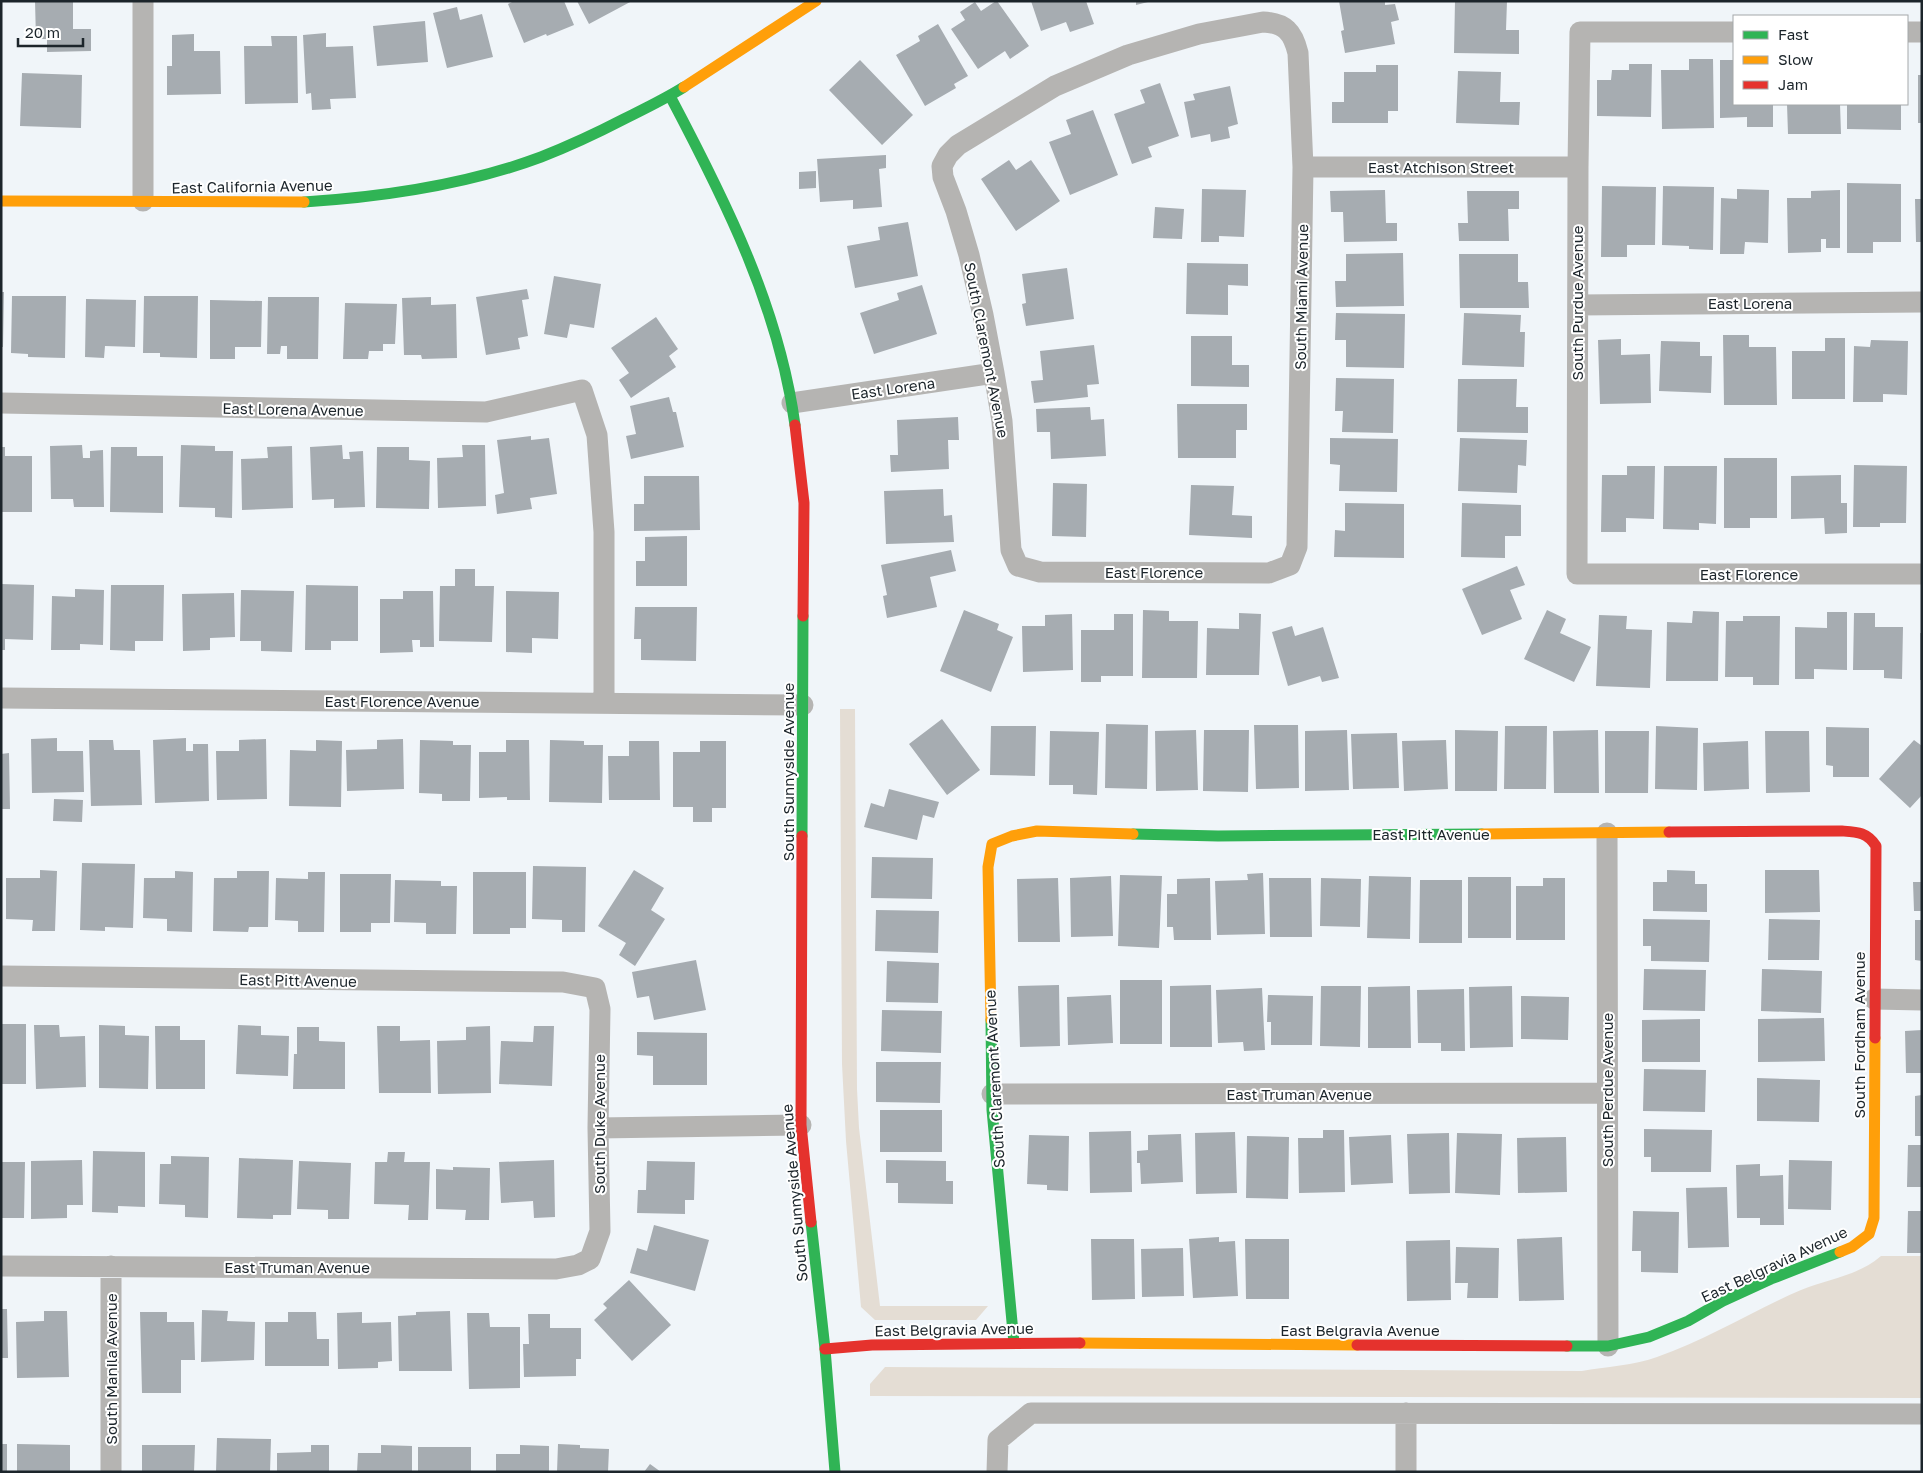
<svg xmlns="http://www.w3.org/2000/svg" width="1923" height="1473" viewBox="0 0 1923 1473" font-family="'Golos Text',sans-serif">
<rect width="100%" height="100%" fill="#f0f5f9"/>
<!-- green -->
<path fill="#e4ddd4" d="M840,709H855L857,1089L859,1128L880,1306H988L976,1320H875L861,1307L846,1141L842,1064Z
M1881,1256H1922V1398L870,1396V1384L885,1367L1582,1371C1604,1367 1636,1365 1657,1357C1707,1340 1752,1311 1801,1290C1828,1279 1858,1276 1881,1256Z"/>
<!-- building -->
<path fill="#a6acb1" d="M35,1H73V29H91V51L47,52V39H36Z
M514,1H564L574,25L547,36L546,34L524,43L508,4Z
M577,1H632L589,24Z
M996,1H997L1029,46L1010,59L1005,51L978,69L951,29L965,20L960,12L975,2L981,11Z
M1031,1H1086L1094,24L1070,32L1066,22L1041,31Z
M1136,1H1147L1148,2L1136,5Z
M1339,1H1385V5L1395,4L1399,20L1391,22L1395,44L1345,53L1341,31L1344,30Z
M1455,1H1507L1506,30H1519V54L1454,53Z
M457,7L460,20L482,14L493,57L447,68L433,13Z
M425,21L428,62L377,66L373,26Z
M938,24L968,76L954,84L956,88L925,106L896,55L920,41L918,36Z
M326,33V47L353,46L356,98L330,99L331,109L312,110L311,93L306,94L303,35Z
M194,34V51H220L221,94L167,95V66H172V35Z
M271,36H297L298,103L245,104L244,46H272Z
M1689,59H1713L1714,128L1662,129L1661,70H1689Z
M860,60L913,115L882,145L829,90Z
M1720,60H1734V104H1773V127H1747V117L1720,118Z
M1629,64H1652L1651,117L1597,116V80H1611L1612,70H1629Z
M1376,65H1398V111H1388V123H1332V102H1344V72H1376Z
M1458,71L1501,72L1500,102H1520L1519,125L1456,123Z
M22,73L82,75L81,128L20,126Z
M1918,75H1922V123H1918Z
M1160,83L1179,136L1148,147L1152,157L1132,164L1114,114L1145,103L1140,90Z
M1230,86L1238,124L1228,127L1230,138L1211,142L1210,134L1191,138L1184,102L1195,100L1193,94Z
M1787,104H1840L1841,134H1788Z
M1847,104H1901V130L1847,129Z
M1093,110L1118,175L1070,195L1049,142L1071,134L1066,120Z
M886,155V168L879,169L882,207L853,209V200L820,202L817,159Z
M1009,160L1016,170L1031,160L1060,201L1016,231L981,179Z
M816,171V188L799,189V172Z
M1847,183L1901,184V242H1873V253H1847Z
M1602,186L1656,187L1655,245H1627V257H1601Z
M1663,186L1714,187L1713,250L1689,249V246L1662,245Z
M1202,189L1246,190L1244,237L1219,236V242H1201Z
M1737,189L1769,190L1768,243L1745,242L1744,254H1720L1721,198L1737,199Z
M1385,190L1386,223H1397V241L1344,242L1343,212H1331L1330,191Z
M1840,190V248H1826V239H1821V252L1788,253L1787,198H1811V191Z
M1467,191H1519V209H1508L1509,241H1459L1458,223H1468Z
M1915,199H1922V242H1916Z
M1155,207L1184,209L1182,239L1153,238Z
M908,222L918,276L855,288L847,246L880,240L878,227Z
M1403,253L1404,306L1336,307L1335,281H1346V254Z
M1459,254H1518V282H1528L1529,308H1460Z
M1187,263L1248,264V286L1228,285V315L1186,314Z
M1067,268L1074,319L1026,326L1022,304L1026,303L1022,274Z
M554,276L601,284L594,328L570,324L567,338L544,334Z
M922,285L937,334L874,354L860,313L899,300L897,293Z
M527,289L529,299L522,300L528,336L518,338L520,349L486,355L476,297Z
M1,292H4L3,347H1Z
M12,296H66L65,358L28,357V354L11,353Z
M144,296H198L197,358L160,357V353H143Z
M268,297H319L318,359H287V346H281L280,354H267Z
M431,297V305L456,304L457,358L422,359L421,355H404L402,298Z
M86,299L136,300L135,347L105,346L104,358L85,357Z
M210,300L262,301L261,347H235V359H210Z
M345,303L397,304L395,344H383V351H369L368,359H343Z
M1336,313L1405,314L1404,368L1346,367V340H1335Z
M1464,313L1521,315L1520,332H1525L1524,367L1462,365Z
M656,317L678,349L669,356L676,367L631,398L619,380L629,373L611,348Z
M1723,335H1749V347H1776L1777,405H1724Z
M1191,336H1232V365H1249V387L1191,386Z
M1825,338H1845V399H1792V351H1825Z
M1621,339V355L1650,354L1651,403L1600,404L1598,340Z
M1871,340L1908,341L1907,395L1883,394V402H1853L1854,346L1870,347Z
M1661,341L1700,342V356H1712L1711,393L1659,391Z
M1094,345L1099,384L1087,385L1088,397L1034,403L1031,381L1043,380L1040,351Z
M1336,378L1394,379L1393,433L1342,432L1343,411H1335Z
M1458,379H1517L1516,407H1528V433L1457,432Z
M669,397L673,412H676L684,447L631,459L626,436L636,434L630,406Z
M1177,404H1247V430H1236V458H1178Z
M1090,407L1091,420L1104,419L1106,456L1051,459L1050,432H1037L1036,409Z
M958,417L959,440H948L949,469L891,472L890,455H898L897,420Z
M531,436V440L549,438L557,494L530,498L532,509L497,514L495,495L504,493L497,440Z
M1330,438L1398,439L1397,492L1339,491L1340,465L1330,464Z
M1460,438L1527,440L1526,466L1518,465L1517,493L1458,491Z
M82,445L83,458H90V451L103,450L104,507H74L73,499H51L50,446Z
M181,445L215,446V451H233L232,518L215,517V508L179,507Z
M342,445L343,459H350L349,452L363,451L365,507L334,508V499L312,500L310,447Z
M462,445H485L486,506L438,508L437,458L463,457Z
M292,446L293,508L242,510L241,459L268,458L267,447Z
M1,447H5V456H32V512H1Z
M111,447H137V456H163V513L110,512Z
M377,447H409V460L430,461L429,509L376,508Z
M1724,458H1777V518H1750V528H1724Z
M1854,465L1907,466L1906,523H1880V527H1853Z
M1627,466H1655L1654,519L1626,518V532H1601L1602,475H1627Z
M1664,466H1717L1716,524L1699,523V530L1663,529Z
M1841,475V503H1847V533L1825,534L1824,518L1791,519V476Z
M644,476H699L700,530L634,531V504H644Z
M1053,483L1087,484L1086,537L1052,536Z
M1191,485L1234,486L1232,515L1252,516V538L1189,535Z
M943,489L944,516L952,515L954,542L886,544L884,491Z
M1345,503L1404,504V558L1334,557L1335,530L1345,531Z
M1462,503L1521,505V536H1505V558L1461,557Z
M687,536V586H636V561H645V537Z
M951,550L956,571L930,577L937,607L887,618L883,596L887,595L881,565Z
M1517,566L1525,585L1510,590L1522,619L1482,635L1462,589Z
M455,569H475V586H494L492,642L439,641L440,586H455Z
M1,584L34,585L33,640L5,639V650H1Z
M111,585H164L163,641H135V651L110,650Z
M306,585L358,586V641H331V650H305Z
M75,589L104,590L103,645L80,644V650H51L52,596L75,597Z
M241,590L294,591L292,652L261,651V641H240Z
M403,591H433L434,647H420V640H412L413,652L380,653V599H403Z
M506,591L559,592L558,639L532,638V653L506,652Z
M234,593L235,637L210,638V650L183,651L182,594Z
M635,607H697L696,661L641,660V639H634Z
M964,610L999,624L997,630L1013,637L991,692L940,671Z
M1143,610L1169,611V621H1198L1197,678H1142Z
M1547,610L1566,619L1560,633L1591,647L1574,682L1524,659Z
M1693,611L1719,612L1718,681H1666L1667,622L1692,623Z
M1827,612H1847V670L1814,669V679H1795V627L1827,628Z
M1239,613L1261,614L1259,675H1206L1207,628L1239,629Z
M1854,613H1875V627H1903L1902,679L1884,678V670H1853Z
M1072,614L1073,670L1023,672L1022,626H1045V615Z
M1114,614H1133V676H1101V682H1081V630H1114Z
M1599,615L1627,616L1626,629L1652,630L1650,688L1596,686Z
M1743,616H1780L1779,685H1753V677H1725L1726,621H1743Z
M1292,626L1295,636L1323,627L1339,678L1322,682L1320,676L1288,686L1272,632Z
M1920,633H1922V680H1920Z
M942,719L980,770L947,795L909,744Z
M1106,724L1148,725L1147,789L1105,788Z
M1254,725H1298L1299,788L1256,789Z
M991,726H1036L1035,776L990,775Z
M1505,726H1547L1546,789H1504Z
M1656,726L1698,728L1697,790L1655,789Z
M1826,727L1869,728V777H1833V766L1826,765Z
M1196,730L1198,790L1156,791L1155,731Z
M1204,730H1249L1248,792L1203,791Z
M1347,730L1349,790L1305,791V731Z
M1455,730L1498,731L1497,791H1455Z
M1598,730L1599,793H1554L1553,731Z
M1050,731L1099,732L1097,795L1073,794V785H1049Z
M1605,731H1649L1648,793H1605Z
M1765,731H1809L1810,792L1766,793Z
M1397,733L1399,788L1353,789L1351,734Z
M57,738V751H83L84,792L32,793L31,739Z
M186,738V751H193V744H208L209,801L155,803L153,740Z
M266,739L267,799L217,800L216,751H239V740Z
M403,739L404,789L347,791L346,750L377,749V740Z
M89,740H113L114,750H140L142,805L91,806Z
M316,740L342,741L341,807L289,806L290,750L316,751Z
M420,740L453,741V745H471L470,801H442V794L419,793Z
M506,740H529L530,800H507V797L479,798V752H506Z
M550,740L584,741V745H603L602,803L549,802Z
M1446,740L1448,789L1404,791L1402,741Z
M1914,740L1922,746V795L1910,808L1879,779Z
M629,741H659L660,800H609L608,756H629Z
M700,741H726V808H712V822H693V807H673V752H700Z
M1748,741L1749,789L1704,791L1703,743Z
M9,753L10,809H1V754Z
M889,789L939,802L934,818L923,815L917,840L864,827L871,803L884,807Z
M54,799L83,800L82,822L53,821Z
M872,857L933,858L932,899L871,898Z
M82,863L135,864L133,928L105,927V931L80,930Z
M533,866L586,867L585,932H562V920L532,919Z
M40,870L57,871L55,931H32L33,920L6,919V878H40Z
M634,870L664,888L651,910L665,919L635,966L619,955L626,943L598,926Z
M1667,870L1695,871V884H1707V912L1653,911V882H1667Z
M1765,870H1819L1820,912L1765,913Z
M175,871L193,872L192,932L167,931V919L143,918L144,878H175Z
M237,871H269L268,927H249L248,932L213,931L214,878H237Z
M308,872H325L324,932H298V921L275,920L276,878L308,879Z
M473,872H526V928H510V934H473Z
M1263,873L1265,934L1217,935L1215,881L1248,880L1247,874Z
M340,874H391L390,923H371V932H340Z
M1120,875L1162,876L1159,948L1118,946Z
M1111,876L1113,936L1071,937L1070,878Z
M1369,876L1411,877L1410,939L1367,938Z
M1468,877H1511V938H1468Z
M1058,878L1060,942H1018L1017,879Z
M1210,878L1211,940H1174L1173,927H1167V894H1177V879Z
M1269,878H1311L1312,937H1270Z
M1321,878L1361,879L1360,927L1320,926Z
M1543,878H1565V940H1516V886H1543Z
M395,880L441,881V886H457L456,934H426V923L394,922Z
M1420,880H1462V943H1419Z
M1913,882H1922V911H1914Z
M876,910L939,911L938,953L875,951Z
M1643,919L1710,920L1709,962L1651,961V946H1643Z
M1769,919L1820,920L1819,960H1768Z
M1915,920H1922V961L1915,960Z
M696,960L706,1010L654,1020L649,996L637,998L632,972Z
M887,961L939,963L938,1003L886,1002Z
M1644,969L1706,970L1705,1011L1643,1010Z
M1762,969L1822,971L1821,1013L1761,1011Z
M1120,980H1162V1044H1120Z
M1059,985L1060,1046L1020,1047L1018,986Z
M1211,985L1212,1047H1170V986Z
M1321,986H1361L1360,1047L1320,1046Z
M1410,986L1411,1048H1368V987Z
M1512,986L1513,1047L1470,1048L1469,987Z
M1262,988L1265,1050L1244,1051L1243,1042L1218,1043L1216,990Z
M1464,989L1465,1051H1441V1043H1418L1417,990Z
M1111,995L1113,1043L1068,1045L1067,997Z
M1268,995L1313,996L1312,1045H1271V1022H1267Z
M1521,996L1569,997L1568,1040L1521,1039Z
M882,1010L942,1011L941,1053L881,1051Z
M1824,1018L1825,1061L1758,1062V1019Z
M1700,1019V1062H1642V1020Z
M1,1024H26V1084H1Z
M34,1025H59L60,1037L85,1036L86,1087L36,1089Z
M99,1025L125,1026V1035L149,1036L148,1089L99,1088Z
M238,1025L261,1026V1035L289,1036L288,1076L236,1074Z
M155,1026H180V1040H205V1089H156Z
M377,1026H400V1041L430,1040L431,1093H379Z
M490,1026L491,1093L438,1094L437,1041L466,1040V1027Z
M534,1026H554L552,1086L499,1084L501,1041L533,1042Z
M297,1027H319V1041L345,1042V1089H293L294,1054H297Z
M1922,1030V1073H1906L1905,1031Z
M637,1032L707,1033V1085H653V1056L637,1055Z
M876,1062H941L940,1103L876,1102Z
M1644,1069L1706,1070L1705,1112L1643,1111Z
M1757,1078L1820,1080L1819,1122L1757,1121Z
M1922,1095V1136H1915V1096Z
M880,1110H942V1152H880Z
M1644,1129L1712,1130L1711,1172H1651V1157H1644Z
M1323,1130H1344L1345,1192L1299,1193L1298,1138H1323Z
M1131,1131L1132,1192L1090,1193L1089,1132Z
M1235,1132L1237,1193L1196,1194L1195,1133Z
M1449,1133L1450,1193L1409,1194L1407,1134Z
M1457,1133L1502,1134L1500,1195L1455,1193Z
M1181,1134L1183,1182L1141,1184L1140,1163H1137V1151L1148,1150V1135Z
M1029,1135L1069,1136L1068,1191L1047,1190V1185L1027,1184Z
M1391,1135L1393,1183L1351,1185L1349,1137Z
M1247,1136L1289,1137L1288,1199L1246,1198Z
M1566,1137L1567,1192L1518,1193L1517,1138Z
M1908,1145H1922V1187H1907Z
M93,1151L145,1152V1207L118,1206V1213L92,1212Z
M388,1152H405L404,1162H430L428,1220H408L409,1205L374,1204L375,1162H387Z
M171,1156L209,1157L208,1218L185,1217V1205L159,1204L160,1164H171Z
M239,1158L293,1160L291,1215H273V1219L237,1218Z
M82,1160L83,1205H67V1218L31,1219V1161Z
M554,1160L555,1217L534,1218L533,1201L501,1203L499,1162Z
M886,1160L946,1161V1181H953V1204L898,1203V1183H886Z
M1789,1160L1832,1161L1831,1210L1788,1209Z
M299,1161L351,1163L349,1219H328V1210L297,1209Z
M647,1161L695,1162L694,1200H685V1214L637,1213L638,1190H646Z
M1,1162H25L24,1218H2Z
M1760,1164V1176L1783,1175L1784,1225H1760V1218H1737L1736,1165Z
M453,1167L490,1168L489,1220H465L466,1210L436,1209V1169L453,1170Z
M1727,1187L1729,1247L1688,1248L1686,1188Z
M1633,1211L1679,1212L1678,1273L1641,1272V1251H1632Z
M1908,1211H1922V1253H1907Z
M654,1225L709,1240L695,1291L630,1273L637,1248L647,1251Z
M1219,1237V1242L1235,1241L1238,1296L1193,1298L1189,1239Z
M1562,1237L1564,1300L1519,1301L1517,1239Z
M1091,1239H1134L1135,1299L1092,1300Z
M1245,1239H1289V1299H1246Z
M1450,1240L1451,1300L1407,1301L1406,1241Z
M1456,1247L1499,1248L1498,1298H1467L1468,1283H1455Z
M1183,1248L1184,1296L1142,1297L1141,1249Z
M629,1280L671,1325L632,1361L594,1320L607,1308L603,1304Z
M1,1309H7L8,1358H1Z
M202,1310L228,1311L227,1321L255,1322L254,1360L201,1362Z
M44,1311H67L69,1377L17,1378L16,1322L44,1321Z
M450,1311L452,1371H399L398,1316L416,1315V1312Z
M140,1312H167V1322H194L195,1360H181V1393H142Z
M288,1312H316L317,1339H329V1366H265V1322H288Z
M362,1312V1323L391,1322L392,1361L378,1362V1368L338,1369L337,1313Z
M467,1313H489L490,1327H520V1388L469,1389Z
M528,1314H550V1328H581V1359H576V1376L524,1377L523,1344H529Z
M217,1438L271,1439L270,1472H216Z
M1,1444H7V1472H1Z
M17,1444L70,1445V1472H17Z
M558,1444L580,1445V1448L609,1449L608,1472H557Z
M142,1445H195L194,1472H142Z
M311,1445H329V1472H277V1453L311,1452Z
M381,1445L412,1446V1472H357L358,1453H381Z
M520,1445L549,1446V1472H496V1454H520Z
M418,1447H471V1472H418Z
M650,1464L661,1472H644Z"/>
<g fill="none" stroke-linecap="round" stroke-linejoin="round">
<!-- street -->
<path stroke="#b5b4b2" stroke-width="21" d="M143,1V201
M1263,22C1285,23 1293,32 1298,53L1303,167L1297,547L1290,565L1269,573L1040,572L1018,566L1011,550L1002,421L994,373L983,315L969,255L956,211L943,177L942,166L948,155L958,145L1055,86L1128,55L1199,34Z
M1734,32H1580L1578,167L1577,574H1922
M1907,32H1922
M1303,167H1578
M1578,305L1922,302
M1,403L486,412L582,390L597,435L604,532V703
M792,403L994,373
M1,698L803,705
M1607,833L1608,1346
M1,976L563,982L595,988L600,1009L598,1128L600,1231L590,1259L578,1265L556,1269L1,1266
M1874,999L1922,1000
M992,1094L1607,1093
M598,1128L801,1125
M111,1266V1472
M1406,1413V1472
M997,1472L998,1440L1031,1413L1922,1414"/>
<!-- fast -->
<path stroke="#30b455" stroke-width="11" d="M670,96C725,200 779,307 795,425
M304,202C383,197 466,185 541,157C569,146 597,133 624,119C644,109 665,99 684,87
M1133,834L1218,836L1482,834
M802,836L803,616
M991,1020L992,1110L1014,1343
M811,1222L825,1349L835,1472
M1567,1346H1608L1649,1337L1688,1321L1723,1301L1771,1279L1840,1252"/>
<!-- slow -->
<path stroke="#ff9f0a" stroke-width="11" d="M684,87L816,1
M1,201L304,202
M1482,834L1669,832
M991,1020L988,867L992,844L1012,836L1037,831L1133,834
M1840,1252L1852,1247L1869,1234L1874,1218L1875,1038
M1080,1343L1357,1345"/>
<!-- jam -->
<path stroke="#e5322d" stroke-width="11" d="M795,425L804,503L803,616
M1669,832L1842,831C1857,832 1867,832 1876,846L1875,1038
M802,836L801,1125L811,1222
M1357,1345L1567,1346
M825,1349L872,1345L1080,1343"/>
</g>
<g text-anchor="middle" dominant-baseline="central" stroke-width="4" stroke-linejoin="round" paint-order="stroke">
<!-- street labels -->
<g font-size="15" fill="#1c252b" stroke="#fff">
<text x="1441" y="167">East Atchison Street</text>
<text transform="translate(252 186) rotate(-1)">East California Avenue</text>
<text transform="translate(1301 297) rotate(-89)">South Miami Avenue</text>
<text transform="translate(1577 303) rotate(-90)">South Purdue Avenue</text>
<text x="1750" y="303">East Lorena</text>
<text transform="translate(987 350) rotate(79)">South Claremont Avenue</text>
<text transform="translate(893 388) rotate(-8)">East Lorena</text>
<text transform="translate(293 409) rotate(1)">East Lorena Avenue</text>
<text x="1154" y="572">East Florence</text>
<text x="1749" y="574">East Florence</text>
<text x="402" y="701">East Florence Avenue</text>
<text transform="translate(788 772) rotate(-90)">South Sunnyside Avenue</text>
<text x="1431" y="834">East Pitt Avenue</text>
<text transform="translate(298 980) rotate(1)">East Pitt Avenue</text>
<text transform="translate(1859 1035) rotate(-90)">South Fordham Avenue</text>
<text transform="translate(994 1079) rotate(-93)">South Claremont Avenue</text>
<text transform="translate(1607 1090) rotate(-90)">South Perdue Avenue</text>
<text x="1299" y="1094">East Truman Avenue</text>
<text transform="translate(599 1124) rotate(-90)">South Duke Avenue</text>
<text transform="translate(794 1193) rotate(-95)">South Sunnyside Avenue</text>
<text transform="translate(1774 1264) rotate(-25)">East Belgravia Avenue</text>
<text x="297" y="1267">East Truman Avenue</text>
<text transform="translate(954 1329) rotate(-1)">East Belgravia Avenue</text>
<text x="1360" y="1330">East Belgravia Avenue</text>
<text transform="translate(111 1369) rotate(-90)">South Manila Avenue</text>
</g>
</g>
<!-- border -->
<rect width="1923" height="1473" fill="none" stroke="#1c252b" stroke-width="5"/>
<!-- legend -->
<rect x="1733" y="15" width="175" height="90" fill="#ffffff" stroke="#a4a8aa"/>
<rect x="1743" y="31" width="25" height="8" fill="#30b455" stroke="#a4a8aa"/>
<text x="1778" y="40" font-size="15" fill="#1c252b">Fast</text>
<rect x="1743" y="56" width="25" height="8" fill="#ff9f0a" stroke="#a4a8aa"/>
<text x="1778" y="65" font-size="15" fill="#1c252b">Slow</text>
<rect x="1743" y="81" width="25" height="8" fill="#e5322d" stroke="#a4a8aa"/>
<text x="1778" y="90" font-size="15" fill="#1c252b">Jam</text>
<!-- scale -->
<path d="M18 38v8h65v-8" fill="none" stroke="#1c252b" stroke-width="2.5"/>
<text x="25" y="38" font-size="15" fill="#1c252b" stroke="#ffffff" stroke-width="4" paint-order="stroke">20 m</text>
</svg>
